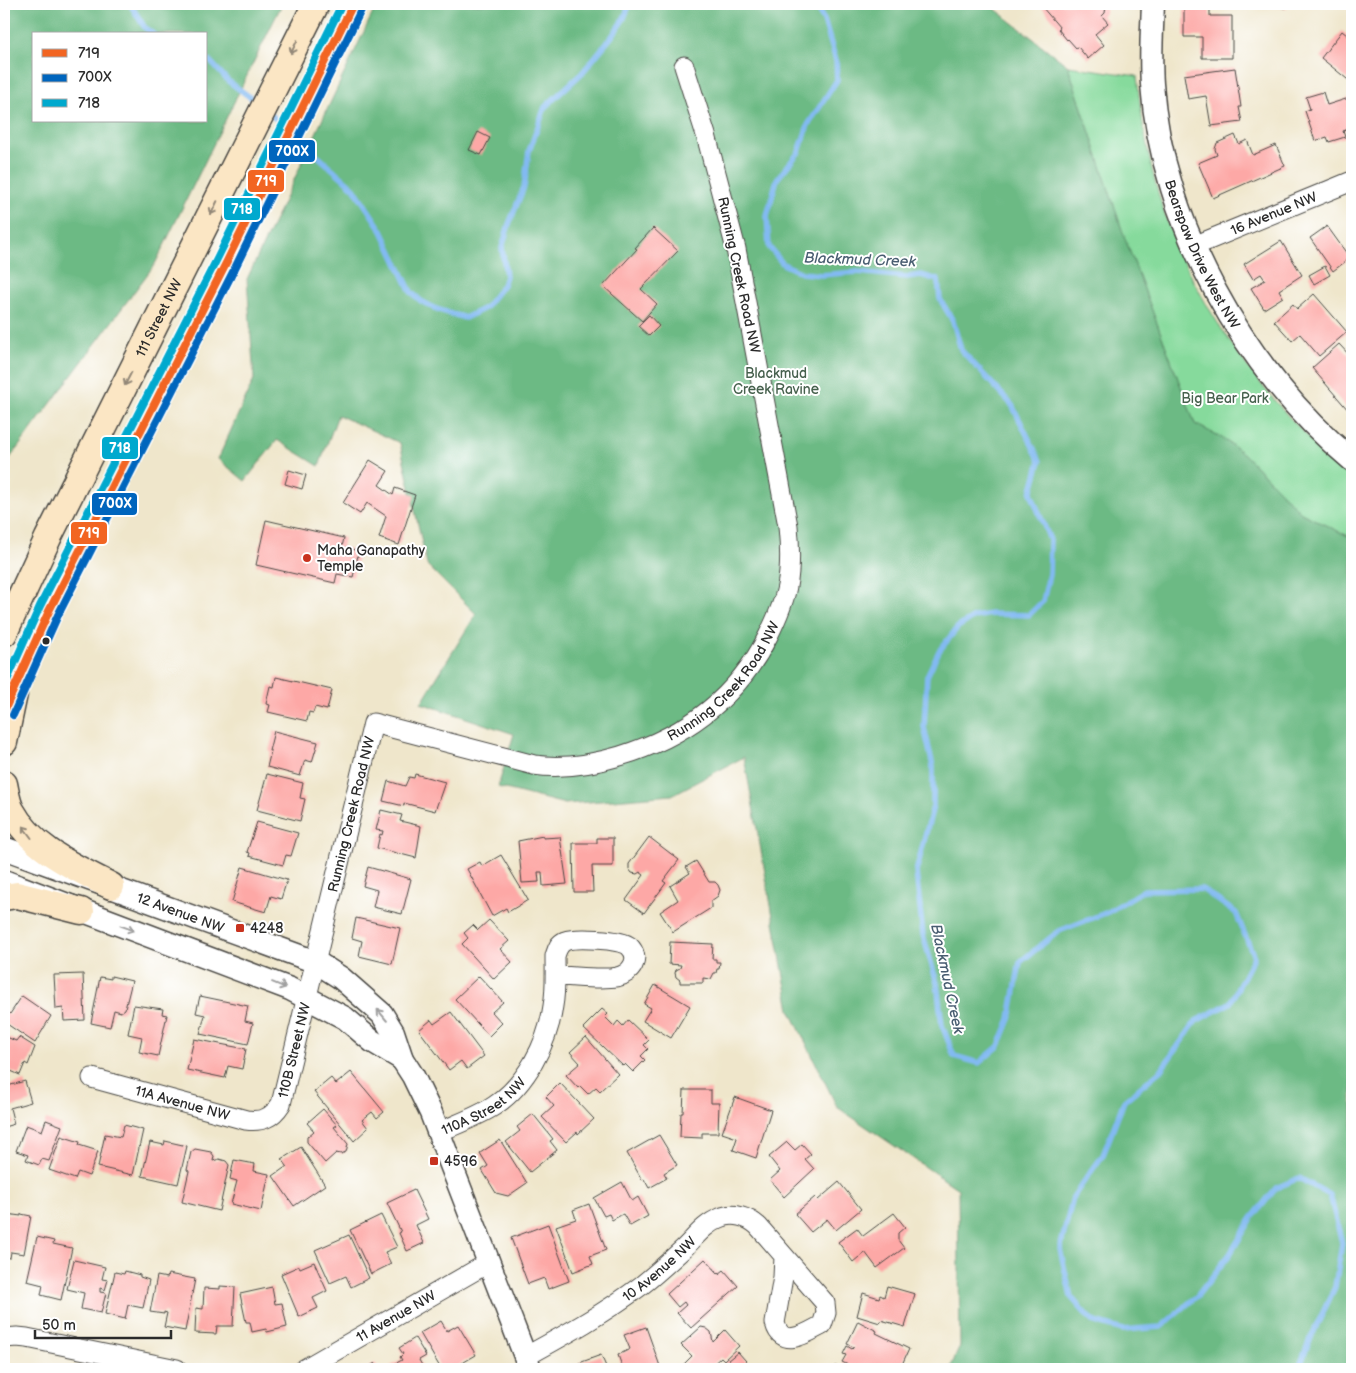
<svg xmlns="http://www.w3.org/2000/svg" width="1356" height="1373" viewBox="0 0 1356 1373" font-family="'Balsamiq Sans',sans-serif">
<rect width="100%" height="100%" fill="#fff"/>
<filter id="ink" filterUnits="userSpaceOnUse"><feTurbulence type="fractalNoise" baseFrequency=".02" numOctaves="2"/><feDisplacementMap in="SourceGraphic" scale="10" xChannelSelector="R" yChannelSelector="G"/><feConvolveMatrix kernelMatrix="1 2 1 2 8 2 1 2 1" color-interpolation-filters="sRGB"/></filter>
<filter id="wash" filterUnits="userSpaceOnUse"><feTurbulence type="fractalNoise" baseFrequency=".0096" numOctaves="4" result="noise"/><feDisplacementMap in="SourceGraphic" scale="20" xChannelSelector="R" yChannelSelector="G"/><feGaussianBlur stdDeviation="1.12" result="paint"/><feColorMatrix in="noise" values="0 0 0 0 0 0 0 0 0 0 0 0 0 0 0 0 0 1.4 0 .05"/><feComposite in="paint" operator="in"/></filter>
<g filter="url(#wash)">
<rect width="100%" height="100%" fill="#efe6cb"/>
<!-- green -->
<path fill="#86da9c" stroke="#588264" d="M1068,66L1137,76C1141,118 1148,159 1160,199C1190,301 1270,410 1352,477V538L1301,513L1245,455L1222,438L1195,424L1124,236Z"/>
<!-- forest -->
<path fill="#6cba84" stroke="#4c7258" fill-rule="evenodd" d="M4,4H282L155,264L4,466ZM34,34H206V121H34Z
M377,4H989L1068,66L1124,236L1195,424L1222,438L1245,455L1301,513L1352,538V1369H950L960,1346L958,1189L837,1107L790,1010L744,757L672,795L565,804L498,787L514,734L421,703L476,614L427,565L400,443L338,415L319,466L277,440L245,481L218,459L254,379L247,279Z"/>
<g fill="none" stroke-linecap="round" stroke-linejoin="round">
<!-- stream -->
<path stroke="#82baf2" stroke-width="5.5" d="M130,4L145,28L153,34
M814,4L824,20L836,61L837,80L808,125L799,152L777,179L767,216L769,247L783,264L802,273L821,275L857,272L907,277L921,275L938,280L940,299L953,321L961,350L1012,405L1040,461L1031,493L1050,540L1049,575L1043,601L1029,615L991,614L974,617L958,627L939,651L927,676L924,727L933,766V806L916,872L923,935L937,983L942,1025L954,1056L979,1063L999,1046L1010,1019L1020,962L1059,931L1108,912L1144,890L1202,889L1236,913L1254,957L1230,1003L1196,1021L1161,1070L1124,1101L1103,1155L1073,1197L1060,1249L1071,1297L1092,1321L1123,1330L1161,1327L1197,1296L1230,1254L1252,1218L1276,1188L1299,1178L1330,1195L1342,1243L1335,1287L1308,1344L1299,1369
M206,60L210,61L228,81L258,103
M269,113L286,128
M295,136L354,188L382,231L411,292L421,301L436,309L465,318L485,308L503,285L506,276L502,248L509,224L524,187L529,151L545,107L582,73L613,35L624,18L630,4"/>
</g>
<g id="blocks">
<!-- building -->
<path fill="#fda8a6" d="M1046,4L1050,6L1053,4H1104L1106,6L1105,13L1102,16L1108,23L1095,34L1104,45L1088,59L1078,47L1076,48L1068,39L1067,40L1058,29L1060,28L1042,7Z
M1267,4H1286V8L1267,6Z
M1184,7H1210V16H1232V58H1202V37H1184Z
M1342,31L1352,39V83L1321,58Z
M1235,68L1241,107H1239L1242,122L1211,126L1206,96L1188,99L1184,75Z
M1323,92L1327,105L1352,97V128L1343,131L1345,137L1329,142L1327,137L1315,141L1305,111L1310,109L1306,97Z
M478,132L490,138L481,155L469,150Z
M1235,135L1239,144L1247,140L1253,155L1276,145L1285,166L1213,198L1198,163L1217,155L1215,149L1217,143Z
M1327,226L1350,258L1333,271L1310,238Z
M653,228L678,251L641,289L657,304L642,321L603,286L637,249L635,248Z
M1281,241L1302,275L1279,290L1283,297L1264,309L1251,288L1265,280L1261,274L1253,279L1244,264Z
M1325,266L1330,275L1314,284L1309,275Z
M1314,294L1347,332L1319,356L1300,334L1292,341L1274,321L1293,304L1297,309Z
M649,315L659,326L649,336L638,326Z
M1339,344L1352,358V408L1349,411L1312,368Z
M370,460L388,471L379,485L393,495L395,488L415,495L399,545L379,538L386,516L367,503L360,514L343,503Z
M289,470L306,475L302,489L285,484Z
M266,520L344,538L342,547L359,551L353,577L337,574L335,583L256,565Z
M276,677L332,690L327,710L315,707L313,713L309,712L307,721L268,712L270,705L266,704L270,686L274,687Z
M274,731L318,742L312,762L305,760L300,776L267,767L271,751H269Z
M267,774L303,783L300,798L305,799L300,821L257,810Z
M415,774L445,782L435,811L404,803V806L383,801L388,781L405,786L409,777L414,778Z
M381,810L402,815L400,821L421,826L416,858L377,848L380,834L382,835L383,831L376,830Z
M257,822L298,833L291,856L286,855L283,865L249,856L250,853L247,852Z
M543,836V838L560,837L567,884L543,886L542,872H538L539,882L522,883L518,841Z
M649,837L679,860L663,881L666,883L644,913L626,900L644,875L640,872L637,874L632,873L629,869V864Z
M597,838H613V866H592L593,892H574L573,843H597Z
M501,855L528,900L508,912L506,908L492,916L467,869L480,862L482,866Z
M696,861L709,882H715L718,885L720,890L718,896L711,901V908L673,932L660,912L678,900L670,886L690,873L686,867Z
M242,867L287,880L281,899L271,896L266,912L232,902Z
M368,867L411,879L402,914L373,907L377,890L363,886Z
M356,918L400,928L392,964L359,956L362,941L352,938Z
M489,920L509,941L500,949L512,962L494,979L462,944L468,938L464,933L473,925L478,930Z
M670,942L713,944L712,959H716V962H720L719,969H717L716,973H714L711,979L703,978V983H680V980L676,977L675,973L676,970L680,968L681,965L669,964Z
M83,974L85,1020L64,1021L63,1008L56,1009L54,975Z
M111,976L132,981L125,1009L121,1012L114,1010L110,1027L91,1023L100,977L111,979Z
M479,976L503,1002L492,1012L502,1023L489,1036L455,999Z
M655,985L690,1006L671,1038L643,1021L651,1008L644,1004Z
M22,996L51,1016L35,1043L4,1022V1010L10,1014Z
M200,996L248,1006L245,1021L253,1023L248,1044L200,1034L205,1015L196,1013Z
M134,1005L163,1009L162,1014L167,1015L158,1056L139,1052L142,1037L128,1034Z
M602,1009L608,1014L605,1017L614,1026L618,1021L623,1026L628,1020L649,1040L644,1045L648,1049L641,1056L645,1060L633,1072L625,1064L623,1066L583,1028Z
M451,1012L484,1056L467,1069L461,1061L449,1070L419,1030L431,1020L434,1024Z
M4,1036L16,1041L19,1037L35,1047L28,1065L25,1063L20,1075L4,1068Z
M586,1037L618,1074L600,1091L596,1087L588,1094L580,1086L578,1088L566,1075L580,1063L570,1052Z
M194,1039L246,1049L242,1069L228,1066L225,1078L187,1070Z
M351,1072L384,1112L377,1118L372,1112L362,1120L368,1128L354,1141L314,1092L331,1078L336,1084Z
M25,1081L31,1102L10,1108L14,1124L4,1127V1087Z
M560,1083L594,1119L578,1134L577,1132L566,1142L542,1117L554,1106L546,1097Z
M684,1090H711V1103H719L718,1133H702V1138L680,1137L681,1113H683Z
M735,1097L771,1110L756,1158L733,1150L737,1138L722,1133Z
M323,1109L337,1125L334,1127L348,1144L346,1152L341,1154L336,1153L325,1163L307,1142V1137L314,1131L307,1123Z
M533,1114L553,1139L550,1141L557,1150L530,1172L506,1142L520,1131L517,1127Z
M46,1120L62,1126L49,1161L42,1159L39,1165L26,1160L28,1155L16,1151L26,1125L42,1131Z
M124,1125L143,1130L133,1175L98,1167L105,1134L121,1137Z
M659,1135L677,1165L664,1173L667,1178L649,1188L644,1179L642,1180L627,1153Z
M61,1136L80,1142L79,1145L98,1151L89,1176L78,1172L75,1179L49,1170Z
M500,1140L527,1183L508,1196L496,1193L482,1170L488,1166L480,1153Z
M165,1141L187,1146L178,1184L142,1176L150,1142L164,1145Z
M787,1142L795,1150L802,1144L811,1154L805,1159L814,1169L784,1197L770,1180L780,1171L769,1157Z
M301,1147L325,1185L294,1206L273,1176L287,1166L282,1159Z
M195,1149L211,1152L214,1156L213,1161L219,1159L226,1161L229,1165L219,1211L182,1202L189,1171L187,1170L191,1152Z
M234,1160L255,1164L254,1171L269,1174L261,1211L231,1204L237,1181L230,1179Z
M622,1182L632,1201L638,1197L648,1216L630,1226L623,1214L612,1220L609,1214L604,1216L594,1198Z
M839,1182L861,1209L836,1230L827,1219L811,1232L795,1214L815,1197L818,1200Z
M414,1190L428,1219L416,1225L424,1243L407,1251L399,1233L401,1232L387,1203Z
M589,1204L606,1250L590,1256L593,1264L573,1272L556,1226L576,1219L573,1210Z
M894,1213L905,1227L898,1233V1240L904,1248L877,1268L865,1252L853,1262L838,1242L857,1228L863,1236Z
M6,1214L21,1216V1214L31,1216L24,1254L11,1252L10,1258L4,1257V1223Z
M381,1215L397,1247L385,1252L391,1264L371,1274L350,1230Z
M548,1224L569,1281L548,1289L544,1278L528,1284L511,1238Z
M349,1235L369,1278L351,1287L346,1276L330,1283L315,1250Z
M37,1237L54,1241L53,1244L72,1248L61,1300L41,1295L43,1285L27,1281Z
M705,1259L719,1274L724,1270L738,1286L691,1328L677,1313L686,1305L684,1302L678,1307L667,1294Z
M74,1260L105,1267L102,1279L108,1280L105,1290L100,1288V1292L106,1293L101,1313L81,1309L84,1293L67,1289Z
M314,1262L327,1291L313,1298L318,1308L299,1317L281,1274L299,1266L300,1268Z
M125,1271L140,1275V1277L149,1280L143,1308L128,1305L125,1319L105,1314L115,1272L124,1274Z
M168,1274L195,1279L185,1331L164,1327L167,1313L164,1312V1314L150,1312L157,1276L167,1278Z
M220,1286L235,1287L233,1326H217L216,1334L195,1333L196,1308L203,1309L204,1288L220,1289Z
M887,1286L915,1294L905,1327L881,1320L880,1323L857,1316L863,1293L879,1298L880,1295L884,1297Z
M272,1287L275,1304L282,1303L287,1327L267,1332L266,1329L252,1332L250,1322H246L240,1294Z
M441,1321L447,1331L458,1325L476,1355L452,1369H441L420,1333Z
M858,1321L877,1331L876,1333L909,1349L900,1369L890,1364L887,1369H856L842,1362L846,1355L843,1354L847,1346L852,1349L854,1347L847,1344Z
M646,1327L661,1369H623L618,1355L630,1349L624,1335Z
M701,1327L706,1328L711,1332L713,1342L725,1330L739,1346L724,1360L721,1357L708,1369H689L684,1364L692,1356L681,1345Z
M415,1338L426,1356L419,1360L424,1369H391L389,1367L402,1360L400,1357L403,1354L399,1348Z
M738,1352L753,1369H717Z
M601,1355L607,1369H581L579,1363Z
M375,1363L379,1369H366Z
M835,1366L840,1367L842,1369H829Z"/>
</g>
</g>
<g filter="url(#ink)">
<use href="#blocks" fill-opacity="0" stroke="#484743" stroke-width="1"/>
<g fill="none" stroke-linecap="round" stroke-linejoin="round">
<defs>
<g id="minor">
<path id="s1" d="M1194,246L1352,181"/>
<path id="s2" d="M92,1078L246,1120C262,1122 272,1118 281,1104L373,723L534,765C562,769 593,764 620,756C686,736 737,698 768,636C776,620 784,603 787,586C791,566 790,546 788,526L736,249L706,135L684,66"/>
<path id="s3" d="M439,1132C457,1124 477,1117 494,1106C526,1085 548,1043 553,1006C556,990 555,973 555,956C557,950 558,944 565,941C575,937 621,939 629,946C642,958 631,974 617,977C600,980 572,976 555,976"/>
<path d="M4,1338L17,1337L27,1338L177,1369"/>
<path id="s4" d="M525,1357C565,1335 605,1313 642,1285C656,1274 669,1262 682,1250C694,1239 704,1224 720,1218C733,1212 748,1217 758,1226L825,1303L826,1313L822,1325C807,1333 782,1350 775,1323L783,1277L784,1257"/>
<path id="s5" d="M304,1369L488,1263"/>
</g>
<g id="tertiary">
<path id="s6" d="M1153,4C1152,30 1150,57 1152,84C1161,222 1246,373 1352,460"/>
<path id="s7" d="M4,848L316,962L341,978L382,1014L393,1032L402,1059L413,1076L431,1113L530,1369"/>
<path d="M4,881L290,989L345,1018L372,1041L402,1059"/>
</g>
<g id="secondary">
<path id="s8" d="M4,633L48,538L316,4"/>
<path d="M4,711L49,611L227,261L353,4"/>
<path d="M4,742L14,694"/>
<path d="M4,784C6,793 7,802 11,810C32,849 74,867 111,886"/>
<path d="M4,897L17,895L81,911"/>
</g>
</defs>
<!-- minor casing -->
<use href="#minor" stroke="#484743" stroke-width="21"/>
<!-- tertiary casing -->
<use href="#tertiary" stroke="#484743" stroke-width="25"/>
<!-- secondary casing -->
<use href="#secondary" stroke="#484743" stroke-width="29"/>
<!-- minor -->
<use href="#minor" stroke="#fff" stroke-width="19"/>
<!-- tertiary -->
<use href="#tertiary" stroke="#fff" stroke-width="22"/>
<!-- secondary -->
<use href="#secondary" stroke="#fbe6c4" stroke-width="26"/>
<defs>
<path id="bus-1" d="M4,711L49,611L227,261L353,4"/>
<path id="bus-2" d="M13,715L58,615L236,266L362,8"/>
<path id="bus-3" d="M4,687L40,606L218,257L342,4"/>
</defs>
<!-- bus-1 casing -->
<use href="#bus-1" stroke="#fff" stroke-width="11"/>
<!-- bus-2 casing -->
<use href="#bus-2" stroke="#fff" stroke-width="11"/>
<!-- bus-3 casing -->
<use href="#bus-3" stroke="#fff" stroke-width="11"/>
<!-- bus-1 -->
<use href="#bus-1" stroke="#f26522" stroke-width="8"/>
<!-- bus-2 -->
<use href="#bus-2" stroke="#0065bd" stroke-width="8"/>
<!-- bus-3 -->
<use href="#bus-3" stroke="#00a9ce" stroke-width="8"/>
</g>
<!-- one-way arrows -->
<defs><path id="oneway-shaft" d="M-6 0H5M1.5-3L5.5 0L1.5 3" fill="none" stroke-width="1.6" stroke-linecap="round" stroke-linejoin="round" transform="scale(1.25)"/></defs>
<g stroke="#938878">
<use href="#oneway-shaft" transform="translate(294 47) rotate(116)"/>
<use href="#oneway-shaft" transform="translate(214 208) rotate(116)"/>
<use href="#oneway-shaft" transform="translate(128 379) rotate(117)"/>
<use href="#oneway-shaft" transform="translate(27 832) rotate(-127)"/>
</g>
<g stroke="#a0a0a0">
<use href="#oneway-shaft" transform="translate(127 928) rotate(20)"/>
<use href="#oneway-shaft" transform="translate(279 985) rotate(22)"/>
<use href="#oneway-shaft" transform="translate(382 1015) rotate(-130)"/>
</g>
</g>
<!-- markers -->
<g fill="#c8321e" stroke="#fff" stroke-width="2">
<circle cx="307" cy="558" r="5"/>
<rect x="235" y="923" width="10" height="10" rx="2.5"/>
<rect x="429" y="1156" width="10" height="10" rx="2.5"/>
</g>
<circle fill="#2b2b2b" stroke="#fff" stroke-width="2" cx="46" cy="641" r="4.5"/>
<g text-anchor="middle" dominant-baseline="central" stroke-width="4" stroke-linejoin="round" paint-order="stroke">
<!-- street labels -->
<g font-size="14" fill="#2b2b2b" stroke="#fff">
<text stroke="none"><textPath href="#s1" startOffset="86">16 Avenue NW</textPath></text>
<text stroke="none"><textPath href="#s6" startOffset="259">Bearspaw Drive West NW</textPath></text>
<text transform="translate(739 275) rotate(78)">Running Creek Road NW</text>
<text stroke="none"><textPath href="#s8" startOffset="351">111 Street NW</textPath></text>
<text stroke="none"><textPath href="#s2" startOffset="978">Running Creek Road NW</textPath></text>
<text stroke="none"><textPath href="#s2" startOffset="499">Running Creek Road NW</textPath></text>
<text stroke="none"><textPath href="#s7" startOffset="188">12 Avenue NW</textPath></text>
<text stroke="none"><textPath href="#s2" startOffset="256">110B Street NW</textPath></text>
<text stroke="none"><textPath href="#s2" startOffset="94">11A Avenue NW</textPath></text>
<text stroke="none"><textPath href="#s3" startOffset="52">110A Street NW</textPath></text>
<text stroke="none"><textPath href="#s4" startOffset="161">10 Avenue NW</textPath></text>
<text stroke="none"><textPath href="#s5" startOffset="106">11 Avenue NW</textPath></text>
</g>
<!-- park labels -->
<g font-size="14" fill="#46604d" stroke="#fff">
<text x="776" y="373">Blackmud<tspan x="776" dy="16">Creek Ravine</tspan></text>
<text x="1225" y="398">Big Bear Park</text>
</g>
<!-- poi labels -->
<g font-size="14" fill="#2b2b2b" stroke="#fff" text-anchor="start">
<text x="317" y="550">Maha Ganapathy<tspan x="317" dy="16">Temple</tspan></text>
<text x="250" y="928">4248</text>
<text x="444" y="1161">4596</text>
</g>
<!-- water labels -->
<g font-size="15" font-style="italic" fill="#495d71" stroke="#fff">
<text transform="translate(860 260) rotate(2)">Blackmud Creek</text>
<text transform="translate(947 979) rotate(78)">Blackmud Creek</text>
</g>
</g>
<g stroke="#fff" stroke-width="2">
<rect x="268" y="139" width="48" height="24" rx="5" fill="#0065bd"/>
<rect x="247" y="169" width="38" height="24" rx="5" fill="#f26522"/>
<rect x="223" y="197" width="38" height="24" rx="5" fill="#00a9ce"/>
<rect x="101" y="436" width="38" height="24" rx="5" fill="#00a9ce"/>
<rect x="91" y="492" width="47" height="24" rx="5" fill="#0065bd"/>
<rect x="70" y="521" width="38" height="24" rx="5" fill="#f26522"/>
</g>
<g font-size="14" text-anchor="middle" font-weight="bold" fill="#fff">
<text x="292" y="156">700X</text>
<text x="266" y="186">719</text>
<text x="242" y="214">718</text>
<text x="120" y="453">718</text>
<text x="115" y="508">700X</text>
<text x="89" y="538">719</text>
</g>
<!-- margin -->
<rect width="1356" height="1373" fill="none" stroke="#fff" stroke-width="20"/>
<!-- legend -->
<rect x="32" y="32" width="175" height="90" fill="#ffffff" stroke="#aaaaaa"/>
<rect x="42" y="49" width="25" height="8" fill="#f26522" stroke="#aaaaaa"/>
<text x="78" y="58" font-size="15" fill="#2b2b2b">719</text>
<rect x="42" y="74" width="25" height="8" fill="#0065bd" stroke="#aaaaaa"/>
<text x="78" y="82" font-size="15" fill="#2b2b2b">700X</text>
<rect x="42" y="99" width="25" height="8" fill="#00a9ce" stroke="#aaaaaa"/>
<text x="78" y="108" font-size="15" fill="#2b2b2b">718</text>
<!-- scale -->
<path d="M35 1330v8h136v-8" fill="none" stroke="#2b2b2b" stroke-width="2.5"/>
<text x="42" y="1330" font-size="15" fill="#2b2b2b" stroke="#ffffff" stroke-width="4" paint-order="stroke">50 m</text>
</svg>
